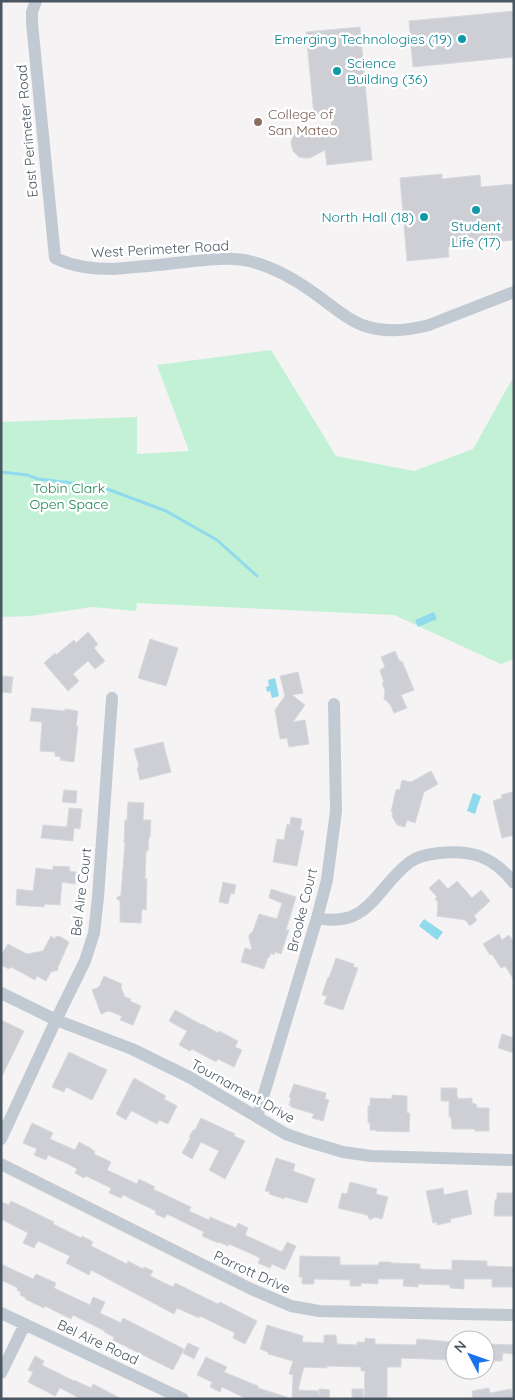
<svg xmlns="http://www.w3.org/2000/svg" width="515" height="1400" viewBox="0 0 515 1400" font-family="Quicksand,sans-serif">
<rect width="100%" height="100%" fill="#f5f3f3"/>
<!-- green -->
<path fill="#c3f1d5" d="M271,350L336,456L414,471L473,449L514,376V659L501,664L394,615L137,603L136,611L92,607L31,616L1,617V422L137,417V454L189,451L157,365Z"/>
<!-- water -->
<path fill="#90daee" d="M434,612L437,619L418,627L415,620Z
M275,678L279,696L272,698L270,691L267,692L266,687L269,686L268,680Z
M473,793L481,796L475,814L467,811Z
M424,919L443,932L437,940L419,926Z"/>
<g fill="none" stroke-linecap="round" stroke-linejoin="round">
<!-- stream -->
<path stroke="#90daee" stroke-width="3" d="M1,472L27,475L38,479L99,486L166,511L217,540L257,576"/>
</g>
<!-- building -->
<path fill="#cdcfd5" stroke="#d7d9de" d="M514,11V57L413,67L409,21Z
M360,27L372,160L327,165L325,150L310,158H304L299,157L293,151L291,143L293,135L298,130L302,128H311L319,134L332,133L331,114L314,115L306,32Z
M442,174V179L480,175L481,187L514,184V240L448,247L449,257L407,261L400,178Z
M88,632L98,644L94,648L105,661L95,669L88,661L73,674L79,681L68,691L44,663L55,653L56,655L74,640L76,643Z
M150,639L178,648L166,686L138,678Z
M395,651L400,662L402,661L414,690L401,695L407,708L394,713L390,704L384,699L385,691L382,683H384L380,670L385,667L381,657Z
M298,672L303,693L292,695L305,705L293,722L305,720L309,744L289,747L287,738L280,739L275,710L285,696L280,676Z
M2,676L13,677L11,693L1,692Z
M32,708L65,711V709L78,711L76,726H78L74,762L60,760L61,757L55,756V752L40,751L42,722L30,721Z
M163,742L171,772L140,780L137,768L139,767L134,749Z
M431,771L438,784L424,792L415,823L407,820L405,827L397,825L392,816L393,812H391L396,790L400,789L402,780L411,782Z
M64,790L77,791L76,803L62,802Z
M512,792L514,797V835L502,838L493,801L502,798L501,795Z
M128,802L144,803L143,820H151L150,837H149L148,851H146L145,879H147L146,910L142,909L141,923L120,922V901L116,898L121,895L125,843H124L125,820H127Z
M69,808L82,809L80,829L74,828L73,841L41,838L43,825L67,827Z
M291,817L302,819L300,830L304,831L297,866L273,862L277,839L284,840L287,824L290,825Z
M53,866L70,867L69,871L76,872L75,884L62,882L60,905L45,904L44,907L16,905L17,889L33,891L36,868L53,870Z
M439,879L448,889L457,881L472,898L481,890L490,901L474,916L477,920L470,926L465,920L437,916L438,902L435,899L437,897L429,888Z
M223,882L236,885L234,894L231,893L228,904L219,902Z
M271,889L296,897L286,930H289L281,954L275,952L274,955L271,953L269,958L268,957L264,969L241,962L245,948L252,950L249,938V935L253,931L259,914L277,919L282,903L269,898Z
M499,934L502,940L509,935L514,943V980L505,966L501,968L492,954L490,955L483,944Z
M51,936L55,939L56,936L58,937L59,936L69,942L58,967V970L51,972L46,981L37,976L35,980L11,967L9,969L1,965V955L8,944L27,954L43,951Z
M336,958L354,964L353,967L358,968L343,1010L324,1004L327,996L322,995L328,977L329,978Z
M104,976L122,984L121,987L125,997L131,999L130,1001L141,1006L133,1025L120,1020L122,1016L109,1011L101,1014L92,990L99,987Z
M175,1010L202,1025V1024L218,1033L219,1031L238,1041L235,1047L242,1050L234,1067L218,1059L216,1062L192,1049L190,1051L179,1045L187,1031L169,1021Z
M1,1020L24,1031L1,1078Z
M502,1034L514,1038V1053L498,1048Z
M69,1052L107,1070L92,1100L66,1087L64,1092L52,1087Z
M134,1078L166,1096L164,1099L177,1106L168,1124L159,1120L157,1124L132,1111H131L126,1120L116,1114Z
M294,1084L326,1093L325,1099L329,1100L323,1121L312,1118L314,1114L291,1107L292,1106L289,1105L291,1098L289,1097Z
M441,1088H457V1097H458V1099L472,1098V1103L476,1104L477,1107L478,1108H489V1131H475V1129H452L451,1117H449V1101H441Z
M392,1095L407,1096V1113H410L409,1132L376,1131V1130H370V1123H368V1106H370V1098L392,1099Z
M201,1118L235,1134L234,1136L245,1141L225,1179L209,1170L219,1151L201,1142L192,1159L182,1153L191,1137H189L194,1129L195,1130Z
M32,1123L53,1133L50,1139L75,1150L79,1142L92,1149V1150L95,1151L94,1154L111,1162L107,1170L137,1184L139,1179L155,1187L153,1189L191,1207L189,1211L209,1220L210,1217L236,1228L238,1223L248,1228L245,1235L282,1252L287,1242L296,1246L285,1270L272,1264L270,1268L258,1263L260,1258L252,1254L229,1244L228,1246L219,1242L218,1243L202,1236L204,1232L167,1214L165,1218L155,1214L156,1211L123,1195L121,1198L109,1193L111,1188L86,1176L84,1178L75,1173L77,1169L68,1164L48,1155L46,1160L34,1155L37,1149L23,1143Z
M276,1158L295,1164L293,1171L315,1179L307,1203L285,1197L284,1199L269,1194L270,1192L265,1191Z
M350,1182L377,1189L376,1194L388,1197L382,1219L375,1217L370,1220L367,1215L338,1208L342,1193L347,1194Z
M443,1188L444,1195L467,1190L472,1214L450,1219L451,1222L437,1225V1222L433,1223L426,1191Z
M497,1193H514V1216H494L495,1200L497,1199Z
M11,1201L54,1222L53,1224L81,1238L82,1236L93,1242L91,1246L127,1264L128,1261L143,1269L144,1267L153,1271L150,1276L173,1287L175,1283L218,1304L220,1302L257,1321L245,1344L233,1338L235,1333L200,1316L199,1318L177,1308L174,1314L91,1270L89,1275L66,1263L70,1256L38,1241L34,1248L23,1243L28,1233L1,1219V1202L9,1205Z
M300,1256L340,1257V1265H379V1262H391V1263L420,1264V1269L452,1270V1260L487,1261V1266L514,1267V1287H492V1279H464V1289L450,1288V1285L418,1284V1287L403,1286L404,1279H378V1284L361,1283V1286H350V1280L314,1279V1284H302V1277H299Z
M1,1264L33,1279L36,1274L56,1283L54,1288L90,1305L93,1297L105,1302L100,1313L121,1323L123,1318L184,1349L173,1370L113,1340L114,1337L104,1332L105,1331L73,1315L71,1319L45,1306L44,1308L25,1299L26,1298L20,1295L21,1292L17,1290L18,1288L1,1280Z
M267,1325L303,1336L302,1342L324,1343V1335H336L337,1344L357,1345V1342H365V1338L375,1339V1344L416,1345L417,1339L454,1342L453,1360L401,1358V1367H387V1398H364L365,1371H361V1367L327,1366V1368L304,1367L298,1390L319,1391V1395V1389L330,1390L329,1399H292L293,1375L289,1374L293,1361L268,1354V1352L260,1349Z
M188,1343L199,1348L194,1359L183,1353Z
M485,1344L514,1345V1354L503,1353L502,1361H485Z
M35,1356L44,1361L42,1365L74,1381V1380L91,1388L93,1384L122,1399H81L60,1388L55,1396L28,1382L33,1372L28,1370Z
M206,1357L227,1367L224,1372L258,1386V1388L287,1397L286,1399H247L222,1387L220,1392L210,1387L212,1382L197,1375Z
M489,1388L490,1393L511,1389L513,1399H473L472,1391Z
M352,1389H363V1399H352Z"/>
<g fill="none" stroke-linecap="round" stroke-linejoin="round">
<!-- street -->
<path stroke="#c1cad2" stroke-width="12" d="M36,1L32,12V23C39,101 48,180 55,258C74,267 92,269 113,269C137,267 161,265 185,262C208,260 231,256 253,262C275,268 296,280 314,293C330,304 344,318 362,325C384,333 407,331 429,325L514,292
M317,918C370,929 376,887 410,862C418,856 430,854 439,853C472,850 493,856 514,883
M1,993L56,1020L132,1049L189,1077L286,1134L306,1141L343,1152L371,1156L514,1160
M257,1117L317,918L327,880L336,811L334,704
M1,1139L56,1020L85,961L94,933L98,897L112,698
M1,1164L251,1289L291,1306L319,1311L514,1315
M1,1313L183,1399
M1,1373L25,1324"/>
</g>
<!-- markers -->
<g fill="#0f9aa8" stroke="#fff" stroke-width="2">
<circle cx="462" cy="39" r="5"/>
<circle cx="337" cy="71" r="5"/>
<circle cx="476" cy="210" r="5"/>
<circle cx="424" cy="217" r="5"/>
</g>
<circle fill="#8d6e63" stroke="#fff" stroke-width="2" cx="258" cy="122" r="5"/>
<g text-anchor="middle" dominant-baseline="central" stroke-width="5" stroke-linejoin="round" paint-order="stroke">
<!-- culture labels -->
<g font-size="14" fill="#0d838f" stroke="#fff" text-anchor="end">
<text x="452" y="39">Emerging Technologies (19)</text>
<text x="347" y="63" text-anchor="start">Science<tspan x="347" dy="16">Building (36)</tspan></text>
<text x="414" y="217">North Hall (18)</text>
<text x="476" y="226" text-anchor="middle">Student<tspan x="476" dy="16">Life (17)</tspan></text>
</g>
<!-- education labels -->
<g font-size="14" fill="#785e54" stroke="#fff" text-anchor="start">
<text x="268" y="114">College of<tspan x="268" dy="16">San Mateo</tspan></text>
</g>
<!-- street labels -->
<g font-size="14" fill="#4a5661" stroke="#fff">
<text transform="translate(27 131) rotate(-95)">East Perimeter Road</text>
<text transform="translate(160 249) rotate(-3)">West Perimeter Road</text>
<text transform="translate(81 892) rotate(-83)">Bel Aire Court</text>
<text transform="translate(302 910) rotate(-76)">Brooke Court</text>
<text transform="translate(243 1091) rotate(29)">Tournament Drive</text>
<text transform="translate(252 1272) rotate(25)">Parrott Drive</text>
<text transform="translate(98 1342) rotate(25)">Bel Aire Road</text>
</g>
<!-- park labels -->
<g font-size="14" fill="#17864f" stroke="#fff">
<text x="69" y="488">Tobin Clark<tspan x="69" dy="16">Open Space</tspan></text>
</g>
</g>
<!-- border -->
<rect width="515" height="1400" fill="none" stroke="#4a5661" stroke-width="5"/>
<!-- north arrow -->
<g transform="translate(470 1355) rotate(311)"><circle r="24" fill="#ffffff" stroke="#b7bbc0"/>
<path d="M0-4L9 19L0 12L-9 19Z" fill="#1a73e8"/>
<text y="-8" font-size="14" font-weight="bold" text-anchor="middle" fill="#4a5661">N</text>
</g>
</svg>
